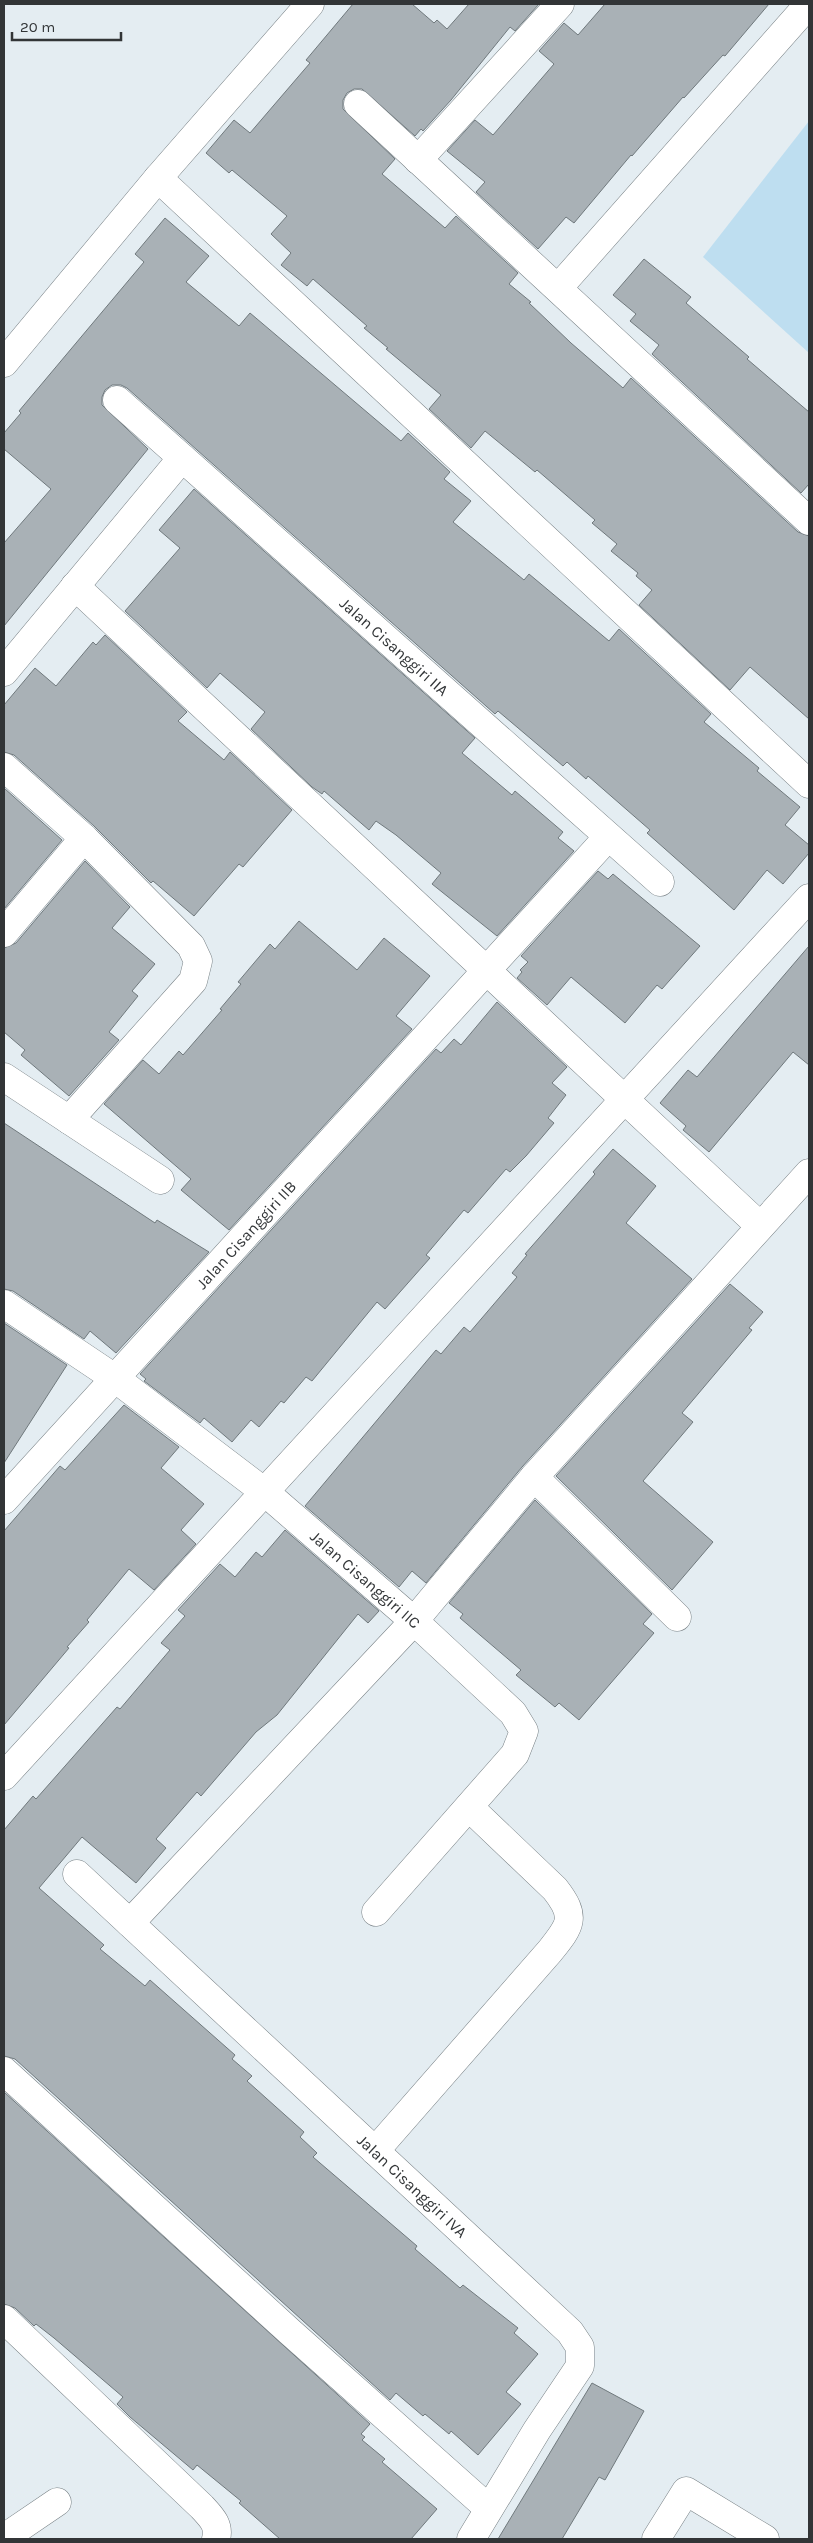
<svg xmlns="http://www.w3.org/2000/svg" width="813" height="2543" viewBox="0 0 813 2543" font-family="Karla,sans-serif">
<rect width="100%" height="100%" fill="#e4edf2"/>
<!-- green -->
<path fill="#bedef0" d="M809,121V353L703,257Z"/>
<!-- building -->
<path fill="#a9b1b6" stroke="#70797d" d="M353,4H412L434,23L437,20L447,29L469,4H539L515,31L510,27L451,100L423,131L421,129L415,136L362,89H354L347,93L343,100V109L395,159L382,174L445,228L456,216L518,273L509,284L531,302L529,303L571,343L623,388L631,378L798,532L809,536V719L750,667L730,690L639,605L652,590L636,576L638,573L611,551L617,544L592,523L595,520L537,470L535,472L485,431L471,448L429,409L441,395L386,349L388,348L364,328L367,326L313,279L307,286L281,265L291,253L271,234L287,216L232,170L229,173L206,153L234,120L250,133L310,63L306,60Z
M605,4H769L725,56L723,55L684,98L683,97L632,156L631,155L574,223L566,217L538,249L476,192L485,182L447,151L475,120L493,135L554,64L539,51L564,23L578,35Z
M165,218L209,256L186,282L239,326L250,313L401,441L408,433L450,472L444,479L471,501L453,522L524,580L529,574L609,641L619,629L711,714L704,722L759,768L757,771L800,807L785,825L809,845V853L783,884L767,870L734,910L647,833L650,830L588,776L586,779L567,762L563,766L498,711L495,714L127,388L121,385H112L105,390L102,397V405L148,449L4,626V543L51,489L4,449V433L21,413L19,411L144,262L135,254Z
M644,259L691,297L686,303L749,357L747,359L809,412V484L801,493L652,354L659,345L630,321L636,314L613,295Z
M194,489L475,738L462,753L512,795L515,791L563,832L558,838L574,851L497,936L432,884L441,873L396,835L376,821L369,830L324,791L322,794L312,787L251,729L265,712L220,673L207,688L125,611L180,548L159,530Z
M105,635L187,712L178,721L224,760L230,752L292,810L243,867L239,864L194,916L153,881L151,883L94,826L14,755L4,752V705L35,668L56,686L93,642L96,645Z
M4,788L62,840L4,909Z
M85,861L130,907L112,928L155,964L132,991L138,996L109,1032L119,1040L69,1096L21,1055L25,1050L4,1032V948L16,943Z
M598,871L608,879L613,874L700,946L662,989L657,985L625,1023L571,977L547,1005L517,978L522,972L520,970L528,962L521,956Z
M299,921L357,970L384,938L430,976L396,1016L412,1029L229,1230L181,1190L191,1179L104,1104L143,1060L159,1074L179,1051L183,1055L222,1010L220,1009L241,984L238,982L270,944L275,949Z
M809,946V1065L793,1052L709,1152L683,1130L686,1126L660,1103L688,1070L697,1077Z
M497,1002L567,1067L552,1083L566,1095L548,1118L554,1123L526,1156L510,1172L506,1169L468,1213L464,1210L426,1255L430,1258L385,1309L377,1302L312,1381L306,1377L284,1403L281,1401L259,1427L251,1420L232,1442L204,1418L200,1423L144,1381L146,1379L140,1374L436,1049L441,1053L454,1039L461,1045Z
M4,1123L155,1223L157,1220L209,1252L116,1353L90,1331L84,1339L13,1291L4,1289Z
M613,1149L656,1186L626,1223L692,1279L522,1467L426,1583L412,1571L399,1587L305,1506L436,1350L441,1354L464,1327L470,1332L517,1277L512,1273L527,1255L525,1254L595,1174L593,1172Z
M730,1284L763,1312L749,1328L752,1330L682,1413L693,1422L643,1481L713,1542L672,1590L556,1476Z
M4,1323L67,1365L4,1463Z
M124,1405L179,1447L161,1468L204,1504L181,1530L196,1544L154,1590L129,1569L87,1620L89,1622L67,1647L69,1648L4,1725V1531L60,1466L65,1470Z
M535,1500L652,1614L643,1624L654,1633L579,1720L559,1703L555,1707L516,1675L521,1670L460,1618L463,1614L449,1603Z
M285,1530L379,1611L368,1623L358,1614L277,1715L256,1732L201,1796L197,1792L156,1839L166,1848L136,1883L82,1837L39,1888L104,1945L100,1949L145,1986L150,1980L235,2055L232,2059L252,2076L247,2081L304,2132L300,2137L317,2153L313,2157L417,2246L415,2249L460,2288L463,2285L518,2328L514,2333L538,2354L506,2392L521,2404L478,2455L451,2431L449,2434L425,2414L423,2416L396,2393L390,2400L15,2059L4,2056V1830L33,1796L36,1799L117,1707L120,1709L170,1650L161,1643L185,1616L178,1610L220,1564L235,1577L256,1552L262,1557Z
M4,2092L370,2424L361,2434L365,2437L362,2440L385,2459L382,2462L437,2509L411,2539H280L239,2503L241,2501L197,2465L193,2470L130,2417L117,2404L123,2397L54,2338L36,2324L34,2326L15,2308L4,2304Z
M592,2383L644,2411L605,2480L599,2477L562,2539H498Z"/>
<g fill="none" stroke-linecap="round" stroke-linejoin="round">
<defs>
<g id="street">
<path d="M358,104L809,521"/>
<path d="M418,160L560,4"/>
<path d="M158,178L809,784"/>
<path d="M559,287L809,4"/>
<path d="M4,363L158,178L310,4"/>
<path id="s1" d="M117,400L660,882"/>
<path d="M75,586L760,1226"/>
<path d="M4,672L182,458"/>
<path d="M4,767L84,838L191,946L198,961L193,981L69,1120"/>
<path d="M4,933L84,838"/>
<path d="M4,1077L160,1180"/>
<path id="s2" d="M4,1304L116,1379L266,1493L414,1621L513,1713L524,1731L515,1754L376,1912"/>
<path d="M534,1477L677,1617"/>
<path id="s3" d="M4,1500L608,837"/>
<path d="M4,1776C274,1485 539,1189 809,898"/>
<path id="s4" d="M77,1874L570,2332L580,2347V2366L537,2430L471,2539"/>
<path d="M130,1923L414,1621L534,1477L809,1173"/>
<path d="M4,2071L289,2331L488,2508"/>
<path d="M375,2151L550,1951C571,1925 577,1917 555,1889L469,1807"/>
<path d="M4,2319L202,2507C211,2517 220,2525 216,2539"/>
<path d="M4,2538L57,2502"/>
<path d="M656,2539L686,2491L765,2539"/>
</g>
</defs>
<!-- street casing -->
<use href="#street" stroke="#788085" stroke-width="29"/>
<!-- street -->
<use href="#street" stroke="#fff" stroke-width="28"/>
</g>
<g text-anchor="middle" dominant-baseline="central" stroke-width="4" stroke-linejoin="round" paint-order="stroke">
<!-- street labels -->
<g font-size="16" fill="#323537" stroke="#e4edf2">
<text stroke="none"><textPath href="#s1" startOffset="371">Jalan Cisanggiri IIA</textPath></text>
<text stroke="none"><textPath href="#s3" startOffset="359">Jalan Cisanggiri IIB</textPath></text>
<text stroke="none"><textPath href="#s2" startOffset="455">Jalan Cisanggiri IIC</textPath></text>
<text stroke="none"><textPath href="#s4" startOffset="458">Jalan Cisanggiri IVA</textPath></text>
</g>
</g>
<!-- border -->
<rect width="813" height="2543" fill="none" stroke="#323537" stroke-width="10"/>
<!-- scale -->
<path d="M12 32v8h109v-8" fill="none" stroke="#323537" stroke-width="2.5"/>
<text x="20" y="32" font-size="15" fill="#323537" stroke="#e4edf2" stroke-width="4" paint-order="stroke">20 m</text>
</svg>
